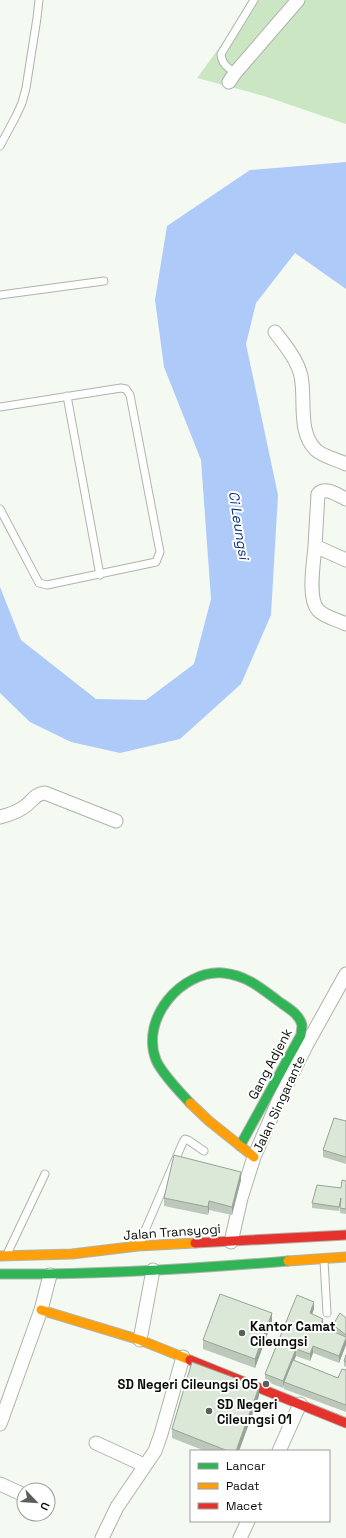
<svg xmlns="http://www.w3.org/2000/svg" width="346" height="1538" viewBox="0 0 346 1538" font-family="'Space Grotesk',sans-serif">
<rect width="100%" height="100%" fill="#f4faf2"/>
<!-- green -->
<path fill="#cbe6c3" d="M254,0H346V124L264,96L197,78Z"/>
<!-- water -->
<path fill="#aecaf8" d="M346,162V289L295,253L256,303L246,344L278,495L271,615L241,684L180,739L120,753L71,742L30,722L0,693V587L21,640L96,699L146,700L194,664L211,599L201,460L164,367L155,300L167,226L250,170Z"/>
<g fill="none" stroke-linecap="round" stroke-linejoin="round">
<defs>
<path id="lane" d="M235,73C227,67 222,64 221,54L254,0
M0,146L16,116L22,103L26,88L37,18L39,0
M0,295L104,281
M67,396L100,575
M0,407L121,388L126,389L130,395L160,552L156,562L47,585L39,583L0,509
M140,1242L183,1142L185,1139L188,1140L204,1151
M8,1252L45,1174
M324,1261L327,1313"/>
<path id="street" d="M229,82L235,73L298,0
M275,332C285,345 297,359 301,376C306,399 297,432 316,450C322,456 338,460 346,464
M315,546L318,494C326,486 337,495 346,499
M346,560L315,546C314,561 307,598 318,610C324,617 338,620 346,624
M0,817C8,815 17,812 24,807C32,802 34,794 45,793L116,821
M231,1242L241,1198L254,1157L278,1102L307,1044L346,974
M140,1340L153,1270
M0,1424L41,1310L50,1275
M96,1443L144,1465
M279,1451L300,1404
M0,1484L24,1495
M102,1538L117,1507L155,1451L161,1434L183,1357
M240,1538L248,1521"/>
<path id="fast" d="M190,1103C180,1092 162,1074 156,1060C140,1019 181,970 223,973C245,975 260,987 277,1000C286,1007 299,1013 302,1025L301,1035L240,1146
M0,1274C96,1275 192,1269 288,1261"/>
<path id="slow" d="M190,1103L209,1121L254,1157
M0,1256L72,1254L138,1246L195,1243
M288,1261L346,1257
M41,1310L140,1340L190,1360"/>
<path id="jam" d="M195,1243L346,1235
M190,1360L346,1423"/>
</defs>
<!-- lane casing -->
<use href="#lane" stroke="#aeb4ac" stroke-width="9"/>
<!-- street casing -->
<use href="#street" stroke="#aeb4ac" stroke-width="15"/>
<!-- fast casing -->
<use href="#fast" stroke="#aeb4ac" stroke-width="11"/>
<!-- slow casing -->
<use href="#slow" stroke="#aeb4ac" stroke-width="11"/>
<!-- jam casing -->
<use href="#jam" stroke="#aeb4ac" stroke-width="11"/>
<!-- lane -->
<use href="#lane" stroke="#fdfefd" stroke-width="7"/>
<!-- street -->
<use href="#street" stroke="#fdfefd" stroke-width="13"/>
<!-- fast -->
<use href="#fast" stroke="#30b455" stroke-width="9"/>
<!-- slow -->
<use href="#slow" stroke="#ff9f0a" stroke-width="9"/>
<!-- jam -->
<use href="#jam" stroke="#e5322d" stroke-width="9"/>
</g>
<!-- wall -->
<path fill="#bcc8b9" d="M346,1121V1164L323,1157V1150Z
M241,1180L232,1215L209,1210L208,1215L164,1206V1198Z
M346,1181V1214L340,1213V1206L339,1211L312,1208V1203L341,1188Z
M314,1309L312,1314L323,1326L322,1327L339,1334L333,1329V1325L346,1318V1345L339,1363L313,1353L310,1361L296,1356L294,1361L338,1378L346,1370V1412L284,1389V1384L283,1388L265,1381V1374Z
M272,1322L255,1368L203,1349V1340Z
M346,1355V1367L344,1366V1361Z
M259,1396L239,1451H205L172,1438V1429Z"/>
<!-- shaded-wall -->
<path fill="#99a296" d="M241,1172V1180L232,1215V1207Z
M209,1201V1210L208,1215V1207Z
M314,1302V1309L310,1320V1313Z
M272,1313V1322L255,1368V1359Z
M323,1319V1326L320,1333V1326Z
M346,1338V1345L339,1363V1356Z
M313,1346V1353L310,1361V1354Z
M296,1349V1356L285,1382H284V1384L283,1388V1381Z
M259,1387V1396L239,1451H236Z"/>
<!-- building -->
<path fill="#dbe8d7" stroke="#99a296" d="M334,1118L346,1121V1157L323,1150Z
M174,1155L241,1172L232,1207L209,1201L208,1207L164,1198Z
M342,1180L346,1181V1209L340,1208L341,1198L339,1207L312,1203L317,1185L341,1188Z
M220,1294L272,1313L255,1359L203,1340Z
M297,1295L314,1302L310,1313L323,1319L320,1326L346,1337V1338L339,1356L313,1346L310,1354L296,1349L283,1381L265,1374Z
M340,1313L346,1318V1335L333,1325Z
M346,1355V1362L344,1361Z
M293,1360L338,1378L342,1369L346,1370V1405L284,1382Z
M192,1362L259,1387L236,1451H228L172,1429Z"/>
<!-- markers -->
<g fill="#5a6059" stroke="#fff" stroke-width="1.5">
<circle cx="242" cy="1333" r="4"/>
<circle cx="266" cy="1384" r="4"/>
<circle cx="209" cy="1411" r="4"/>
</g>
<g text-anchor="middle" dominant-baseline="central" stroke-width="4" stroke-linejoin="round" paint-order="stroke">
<!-- street labels -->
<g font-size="13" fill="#070d06" stroke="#fff">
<text transform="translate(270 1064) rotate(-62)">Gang Adjenk</text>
<text transform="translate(279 1104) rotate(-65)">Jalan Singarante</text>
<text transform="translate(172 1232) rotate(-4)">Jalan Transyogi</text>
</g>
<!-- poi labels -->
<g font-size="13" font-weight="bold" fill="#070d06" stroke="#fff" text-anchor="start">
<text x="250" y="1326">Kantor Camat<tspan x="250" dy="15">Cileungsi</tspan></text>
<text x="258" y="1384" text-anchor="end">SD Negeri Cileungsi 05</text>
<text x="217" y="1404">SD Negeri<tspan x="217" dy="15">Cileungsi 01</tspan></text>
</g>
<!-- water labels -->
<g font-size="14" font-style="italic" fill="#082e7b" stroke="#fff">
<text transform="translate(239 525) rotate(81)">Ci Leungsi</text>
</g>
</g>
<!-- legend -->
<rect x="190" y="1450" width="140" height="72" fill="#ffffff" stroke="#9c9e9b"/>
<rect x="198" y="1463" width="20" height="6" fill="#30b455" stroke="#9c9e9b"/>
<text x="226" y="1470" font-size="12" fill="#070d06">Lancar</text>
<rect x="198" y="1483" width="20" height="6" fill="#ff9f0a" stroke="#9c9e9b"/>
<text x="226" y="1490" font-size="12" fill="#070d06">Padat</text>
<rect x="198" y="1503" width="20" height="6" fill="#e5322d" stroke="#9c9e9b"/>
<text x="226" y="1510" font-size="12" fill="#070d06">Macet</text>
<!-- north arrow -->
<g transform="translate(36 1502) rotate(115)"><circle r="19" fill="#ffffff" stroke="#9c9e9b"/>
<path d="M0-3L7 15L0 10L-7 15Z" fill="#5a6059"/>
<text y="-6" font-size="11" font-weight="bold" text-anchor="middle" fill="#070d06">U</text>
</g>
</svg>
